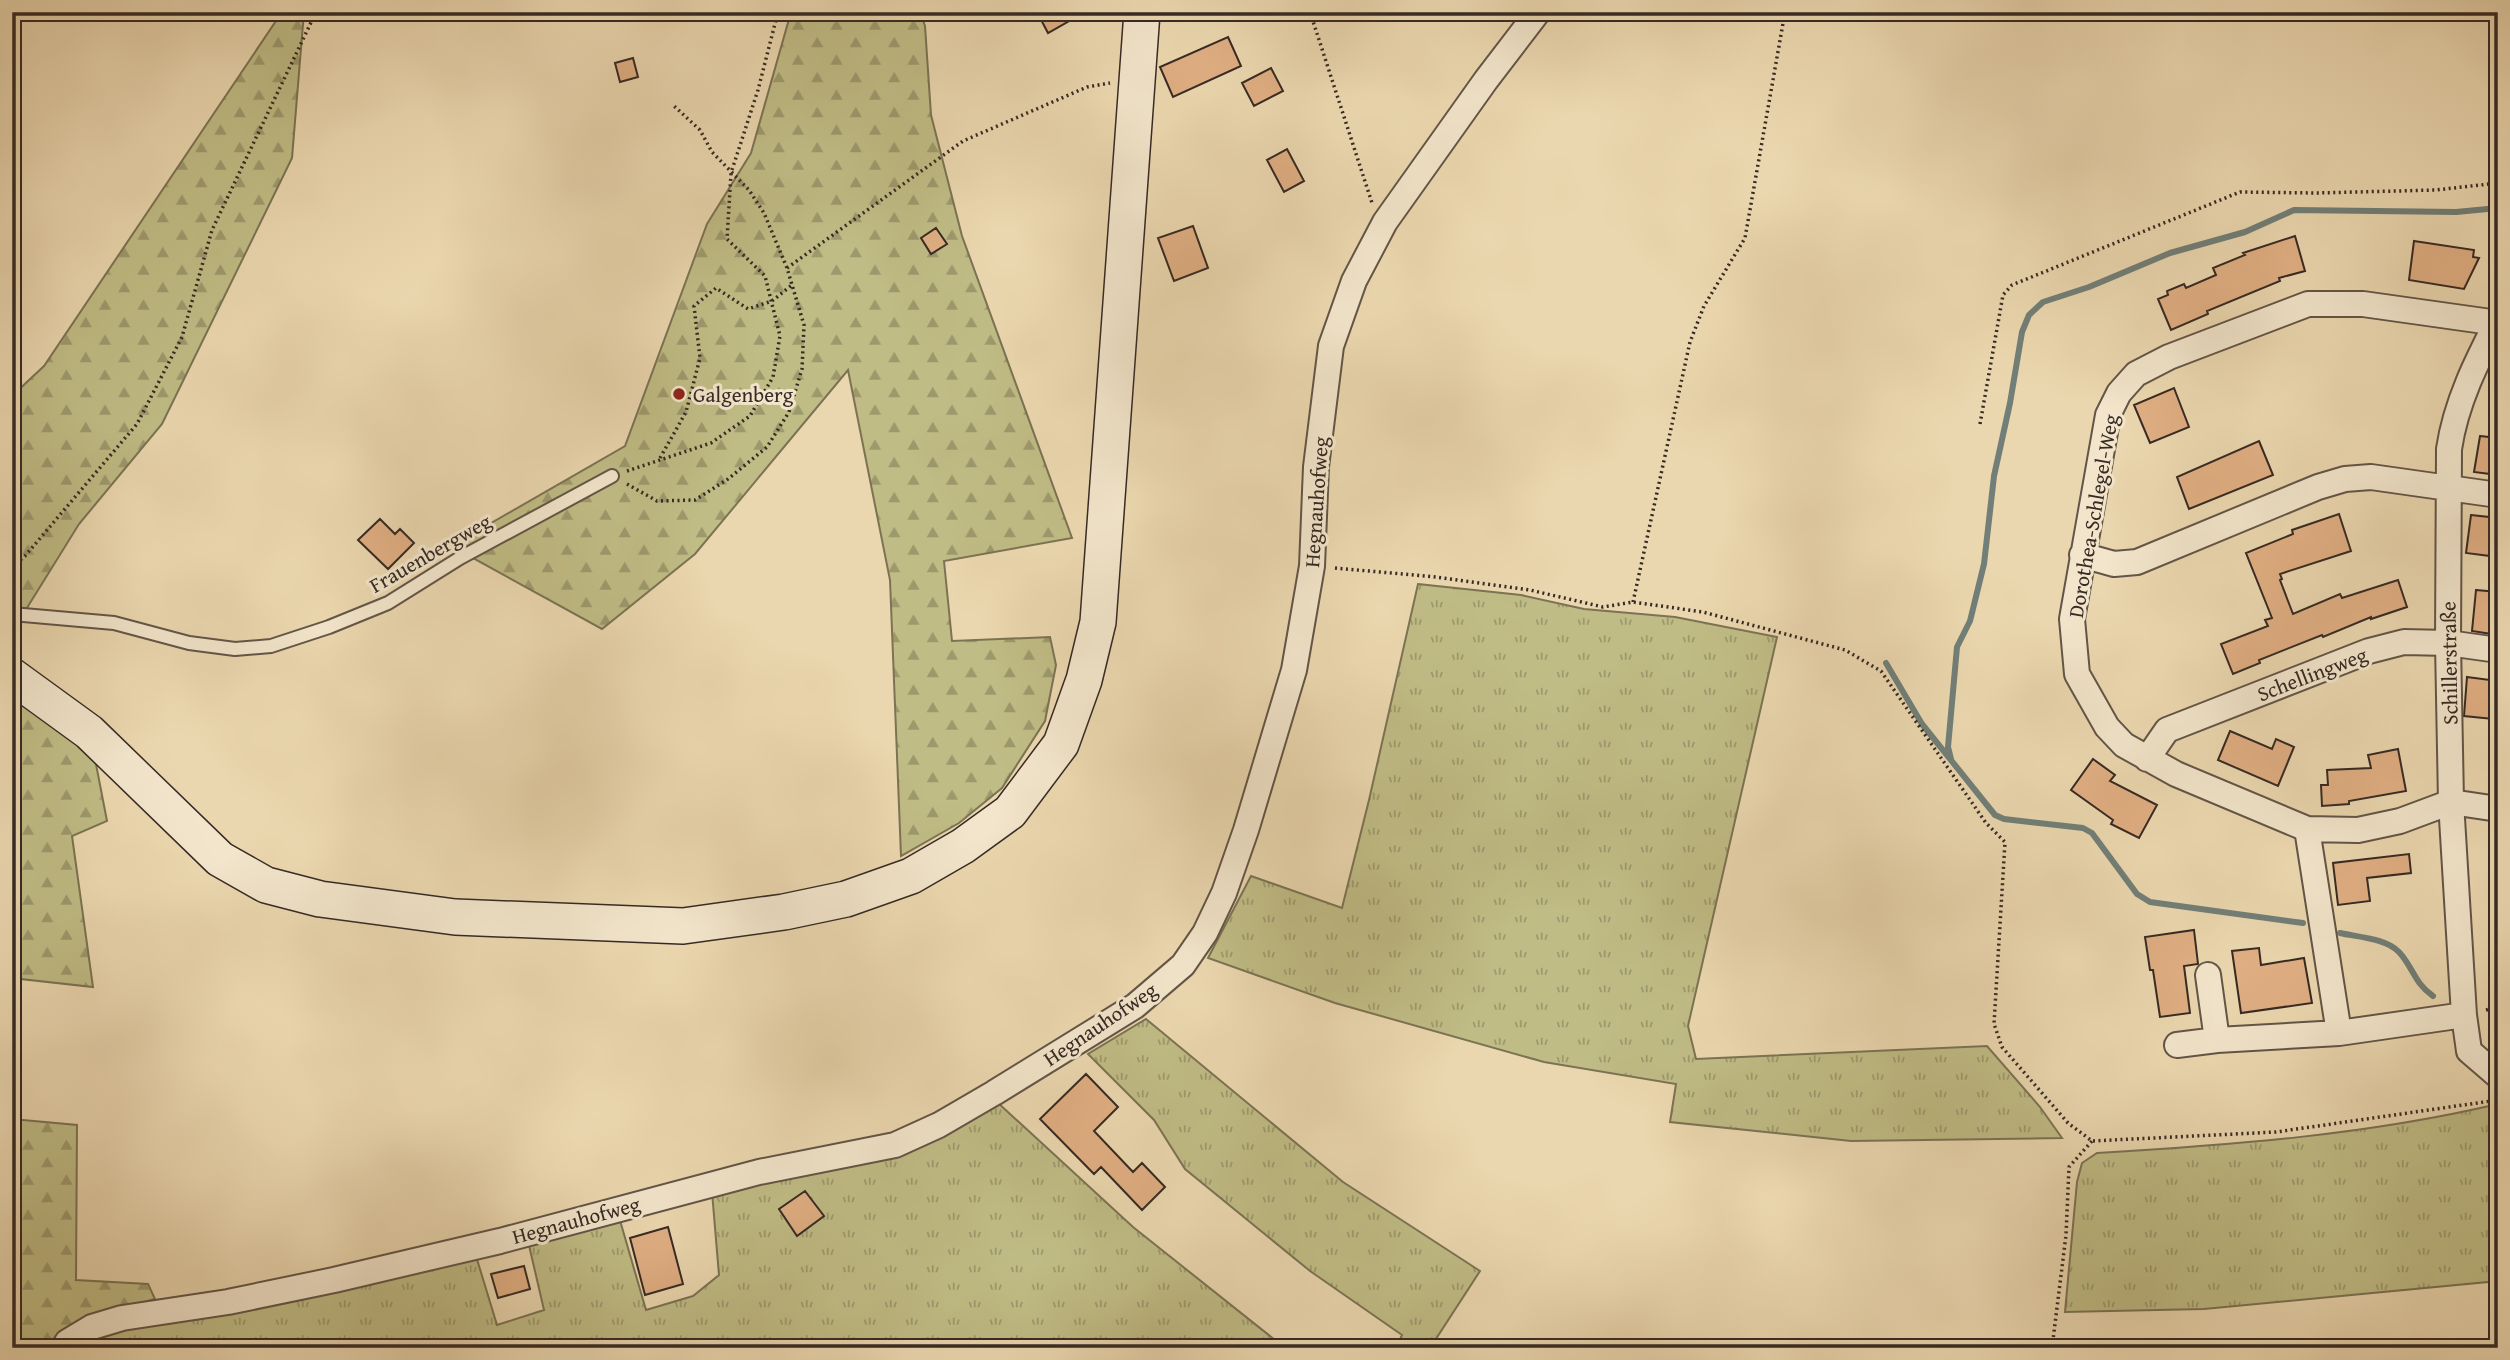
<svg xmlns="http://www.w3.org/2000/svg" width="2510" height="1360" viewBox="0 0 2510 1360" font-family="'Gentium Book Plus',serif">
<defs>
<pattern id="grass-tufts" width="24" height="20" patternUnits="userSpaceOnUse" patternTransform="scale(1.75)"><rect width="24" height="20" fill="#c0bc85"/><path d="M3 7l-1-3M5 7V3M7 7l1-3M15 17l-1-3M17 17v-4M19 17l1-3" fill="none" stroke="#9d996d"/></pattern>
<pattern id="forest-firs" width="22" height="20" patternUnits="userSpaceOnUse" patternTransform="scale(1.75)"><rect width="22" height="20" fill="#c0bc85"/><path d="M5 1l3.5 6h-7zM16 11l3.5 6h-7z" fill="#9d996d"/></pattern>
</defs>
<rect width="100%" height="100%" fill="#ebd7af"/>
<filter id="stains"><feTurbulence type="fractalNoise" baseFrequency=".00286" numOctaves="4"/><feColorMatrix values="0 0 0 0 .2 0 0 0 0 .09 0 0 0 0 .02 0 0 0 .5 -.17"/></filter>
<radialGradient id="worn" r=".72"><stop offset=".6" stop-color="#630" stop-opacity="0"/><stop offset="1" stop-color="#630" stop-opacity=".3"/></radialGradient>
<!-- grass -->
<path fill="url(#grass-tufts)" stroke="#7b7354" stroke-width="2" d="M1418,584L1521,595L1584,609L1675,617L1777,637L1688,1026L1696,1059L1987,1046L2040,1107L2062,1138L1851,1141L1670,1122L1676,1084L1544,1062L1335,1003L1208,958L1251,876L1342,908L1369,800Z
M1146,1019L1343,1182L1480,1271L1434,1342L1443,1348H1396L1402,1335L1310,1271L1185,1169L1154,1120L1088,1054Z
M997,1102L1133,1227L1285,1348H78L102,1332L476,1256L497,1325L544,1310L528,1241L619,1217L646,1310L693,1296L719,1275L712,1192Z
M2498,1104V1281L2204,1309L2065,1312L2077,1182L2082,1163L2097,1153C2232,1145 2366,1135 2498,1104Z"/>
<!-- forest -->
<path fill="url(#forest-firs)" stroke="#7b7354" stroke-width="2" d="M282,12H304L292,158L162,424L79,524L12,632V396L44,366Z
M791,12H920L925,26L931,115L962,236L1072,538L944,561L952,641L1050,637L1056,665L1045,721L1002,788L959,823L901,856L890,580L848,370L695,554L602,629L471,557L460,541L625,446L707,224L751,153Z
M12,692L94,754L107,821L72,836L93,987L12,978Z
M12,1119L77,1125L76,1280L148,1284L155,1299L83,1319L47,1348H12Z"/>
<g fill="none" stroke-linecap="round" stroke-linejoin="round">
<!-- stream -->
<path stroke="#717f78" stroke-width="6" d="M1886,663L1922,724L1995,815L2004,819L2083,828L2092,833L2137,894L2150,902L2303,923
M1951,759L1948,747L1957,647L1970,621L1984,564L1994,476L2010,403L2022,332L2029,315L2043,302L2089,287L2170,253L2245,232L2294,210L2456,212L2498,208
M2340,933C2357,937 2386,938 2399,952C2413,967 2414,983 2433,996"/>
</g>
<!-- building -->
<path fill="#e0af83" stroke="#362a24" stroke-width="2" d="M1037,12H1085L1048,33Z
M1228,37L1241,66L1173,97L1160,67Z
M633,58L638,77L620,82L615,63Z
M1271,68L1283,91L1254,106L1242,83Z
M1287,149L1304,181L1284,192L1267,160Z
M1193,226L1208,268L1174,281L1158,238Z
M936,228L947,244L931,254L921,238Z
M2295,236L2305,271L2279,278L2280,281L2207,311L2208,314L2171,330L2158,299L2168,295L2167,291L2184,284L2186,288L2216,275L2213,268L2245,255L2243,253Z
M2414,241L2474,250L2473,257L2479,258L2464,289L2409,280Z
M2174,388L2189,427L2150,443L2134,405Z
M2480,436L2498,438V475L2474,472Z
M2259,441L2273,475L2189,509L2177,477Z
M2339,514L2351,551L2280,574L2282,579L2280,580L2293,614L2340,594L2342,598L2398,580L2407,607L2371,619V617L2323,637L2322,635L2259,660L2260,663L2233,674L2221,644L2268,626L2265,620L2272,618L2246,553L2293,534L2292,530Z
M2471,515L2498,518V557L2466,553Z
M380,519L395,534L400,529L414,543L388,569L358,540Z
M2476,590L2498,592V635L2472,631Z
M2467,677L2498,681L2493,719L2464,716Z
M2230,731L2272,749L2276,739L2294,747L2278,786L2218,760Z
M2398,749L2406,791L2349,801V804L2322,806L2321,785H2328L2327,770L2371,768L2368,755Z
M2093,759L2115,775L2110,781L2157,805L2139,838L2111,824L2113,820L2071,790Z
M2409,854L2411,873L2367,878L2370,901L2338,905L2333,863Z
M2194,930L2198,964L2184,966L2190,1013L2160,1017L2153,970H2150L2145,937Z
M2259,948L2261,965L2304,958L2312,1003L2241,1013L2232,951Z
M1086,1074L1118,1107L1094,1131L1133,1172L1142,1163L1165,1187L1142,1210L1101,1167L1094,1174L1040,1119Z
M805,1191L824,1216L797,1236L779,1209Z
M668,1227L683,1284L645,1295L630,1238Z
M524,1266L530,1289L498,1298L491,1274Z"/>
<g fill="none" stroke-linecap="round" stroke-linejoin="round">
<defs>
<path id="lane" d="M12,614L114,623L189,643L235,649L271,646L329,627L388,603L460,558L612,476"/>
<path id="street" d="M2498,320C2477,361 2456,402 2449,449L2448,643L2451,802L2464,1015L2469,1051L2498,1076
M2082,555L2114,564L2137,562L2318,487L2345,479L2371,477L2498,495
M2147,759L2167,730L2369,651L2404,642L2448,643L2498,650
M2307,829L2358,830L2400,821L2451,802L2498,809
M2208,975L2217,1040
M2339,1033L2307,829L2176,774L2124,745L2107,727L2077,674L2072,619L2108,415L2119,393L2136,374L2169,357L2308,304H2363L2498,323
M2177,1045L2217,1040L2339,1033L2464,1015
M64,1348L67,1342L92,1327L122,1318L228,1302L334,1280L500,1241L759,1172L895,1145L939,1125L994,1093L1135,1006L1183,965L1205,933L1224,893L1246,830L1294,670L1312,566L1316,467L1331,346L1354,281L1385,222L1486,80L1538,12"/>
<path id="secondary" d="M12,676L89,732L220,859L266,885L320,899L455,917L683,926L784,912L846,899L911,876L963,846L1010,812L1061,744L1084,680L1098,622L1142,12"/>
</defs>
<!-- lane casing -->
<use href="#lane" stroke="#635547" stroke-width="16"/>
<!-- street casing -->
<use href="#street" stroke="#635547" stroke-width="28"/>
<!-- secondary casing -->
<use href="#secondary" stroke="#362a24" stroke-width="38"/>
<!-- path -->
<path stroke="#362a24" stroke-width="3.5" stroke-dasharray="2 3.5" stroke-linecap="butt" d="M1310,12L1372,203
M787,268L963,141L1087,87L1110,83
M1980,424L2003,295L2012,285L2240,192L2317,193L2436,190L2498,183
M660,458L686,412L700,358L694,306L716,288L748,309L772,301L792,285
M627,471L711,443L750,416L773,377L780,336L765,276L727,239L731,173L758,90L778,12
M627,484L657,501L695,500L728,479L767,447L789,412L802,369L804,325L787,268L764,213L749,190L712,152L700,130L673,105
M12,567L25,556L137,424L182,337L212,230L316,12
M1335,568L1436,577L1530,590L1603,607L1633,602L1703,612L1845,650L1881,671L1986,823L2005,842L1994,1024L2002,1047L2068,1123L2092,1141L2276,1132L2498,1100
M1633,602L1690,342L1704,306L1745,238L1785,12
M2486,1010L2498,1007
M2052,1348L2066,1235L2069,1167L2092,1141"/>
<!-- lane -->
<use href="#lane" stroke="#f2e5cb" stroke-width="12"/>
<!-- street -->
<use href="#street" stroke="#f2e5cb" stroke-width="24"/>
<!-- secondary -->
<use href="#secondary" stroke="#f2e5cb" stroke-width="35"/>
</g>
<!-- markers -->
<circle fill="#8f2418" stroke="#f2e5cb" stroke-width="2.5" cx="679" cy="394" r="7"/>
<g text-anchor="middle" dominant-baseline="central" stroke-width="6" stroke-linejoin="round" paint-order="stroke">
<!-- poi labels -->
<g font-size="21" fill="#362a24" stroke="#f2e5cb" text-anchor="start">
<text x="693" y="394">Galgenberg</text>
</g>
<!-- street labels -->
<g font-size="21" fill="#362a24" stroke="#f2e5cb">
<text transform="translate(1316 502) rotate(-86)">Hegnauhofweg</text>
<text transform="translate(2093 516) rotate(-80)">Dorothea-Schlegel-Weg</text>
<text transform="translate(430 553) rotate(-30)">Frauenbergweg</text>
<text transform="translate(2449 663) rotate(-91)">Schillerstraße</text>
<text transform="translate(2312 674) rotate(-21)">Schellingweg</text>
<text transform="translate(1100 1024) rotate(-34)">Hegnauhofweg</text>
<text transform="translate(576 1220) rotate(-15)">Hegnauhofweg</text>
</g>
</g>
<!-- margin -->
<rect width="2510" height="1360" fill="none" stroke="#ebd7af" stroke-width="42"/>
<rect x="14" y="14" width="2482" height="1332" fill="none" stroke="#362a24" stroke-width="3.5"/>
<rect x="21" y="21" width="2468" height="1318" fill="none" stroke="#362a24" stroke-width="2"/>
<rect width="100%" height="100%" filter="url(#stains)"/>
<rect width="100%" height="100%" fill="url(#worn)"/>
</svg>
